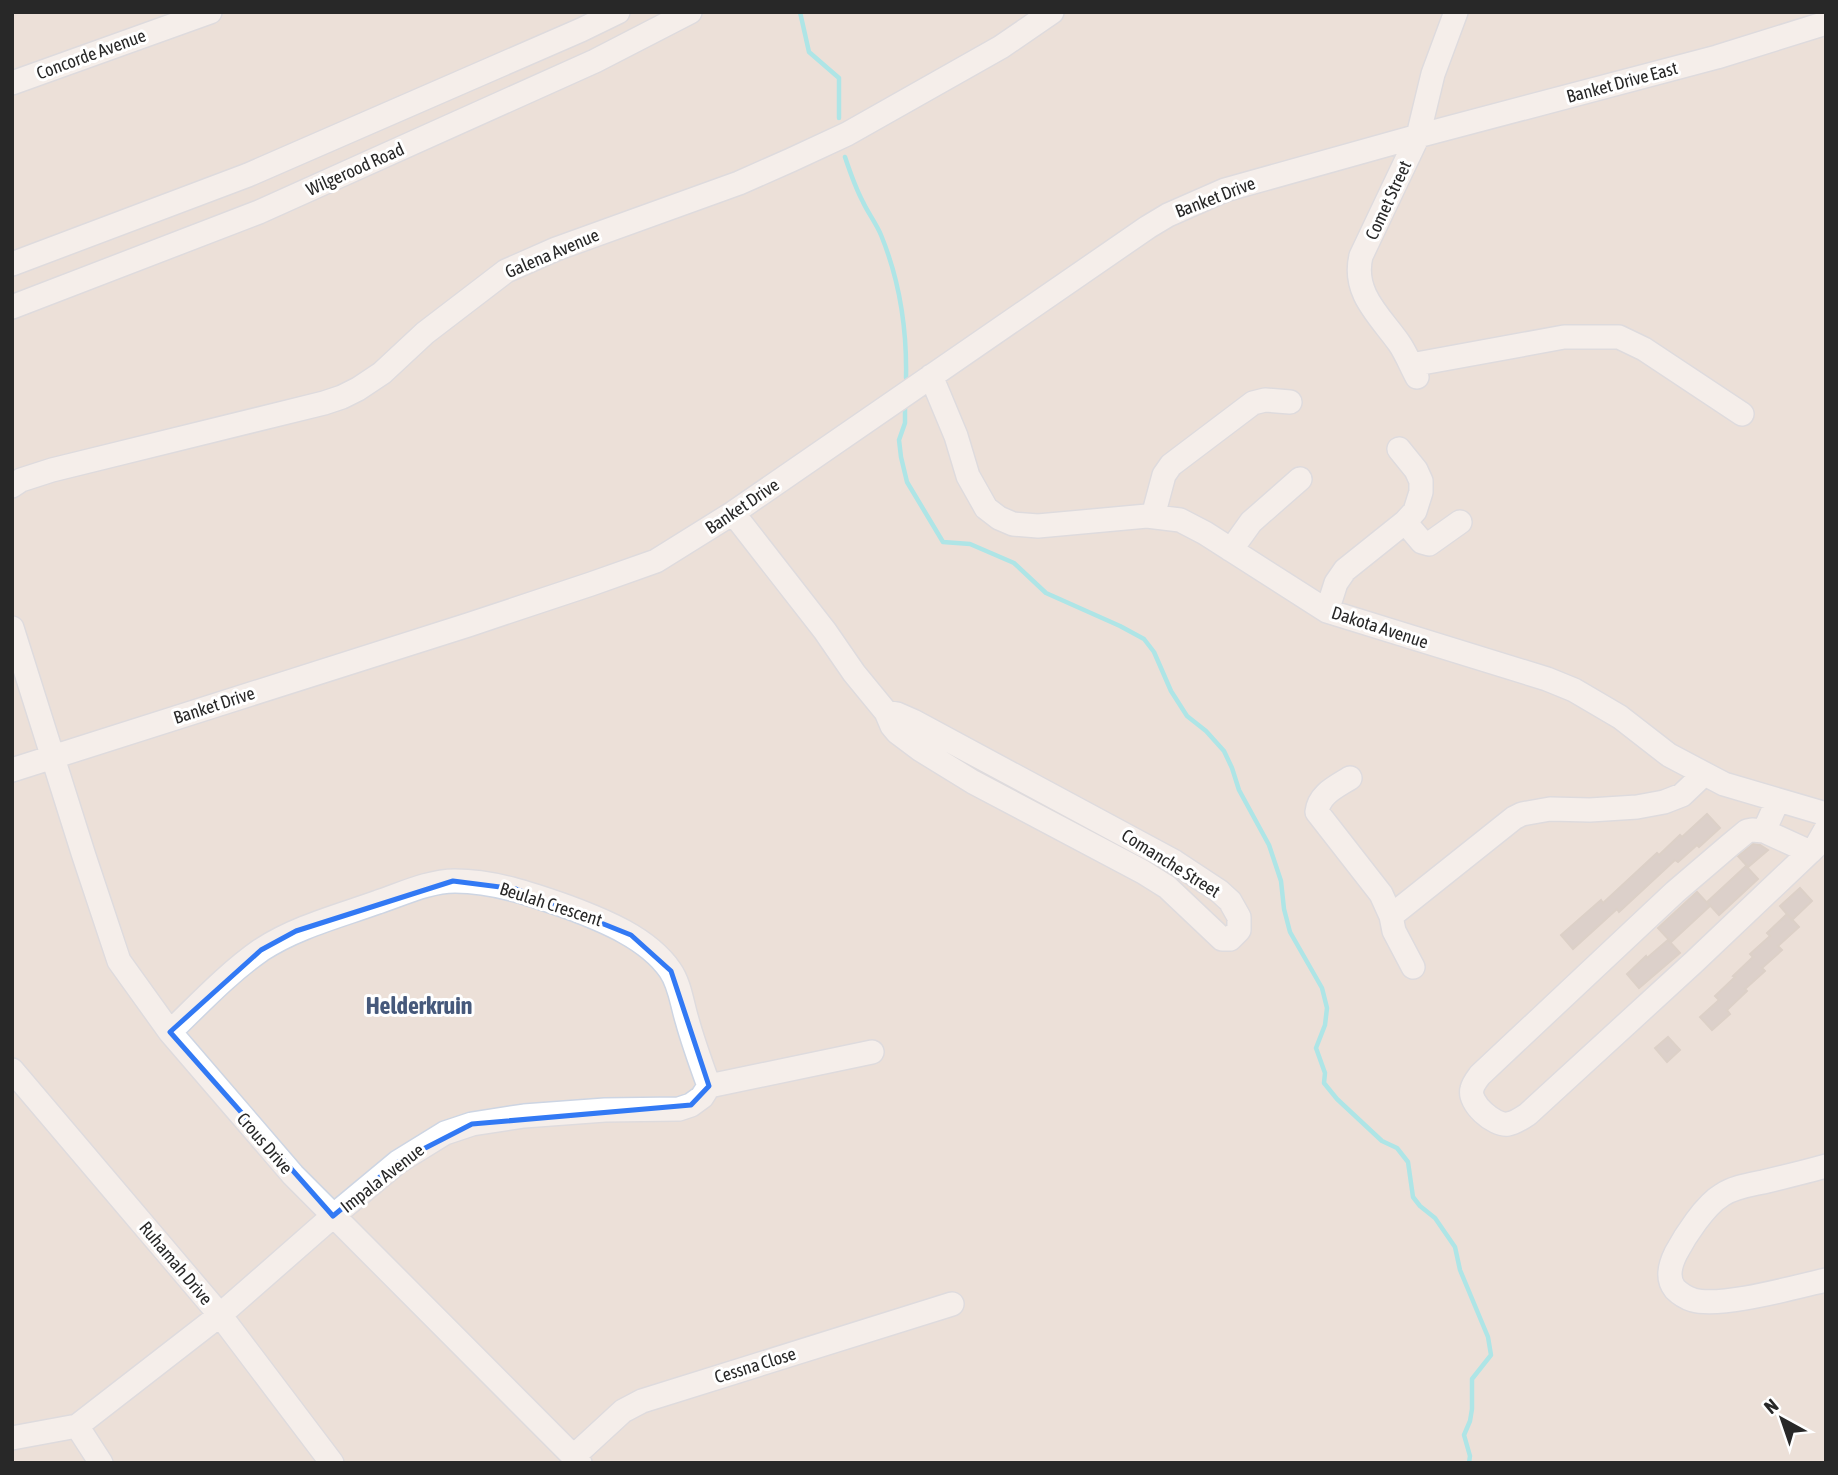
<svg xmlns="http://www.w3.org/2000/svg" width="1838" height="1475" viewBox="0 0 1838 1475" font-family="'Asap Condensed',sans-serif">
<rect width="100%" height="100%" fill="#ece0d8"/>
<g fill="none" stroke-linecap="round" stroke-linejoin="round">
<!-- stream -->
<path stroke="#62eaf7" stroke-width="4.5" d="M800,12L809,52L839,78V118
M845,157C850,172 855,187 863,202C868,213 876,223 881,235C899,279 907,330 906,378
M905,408V423L899,440L901,457L907,482L943,542L970,544L1014,563L1046,593L1120,626L1144,639L1154,652L1171,691L1187,716L1206,731L1224,751L1232,768L1239,790L1269,845L1281,881L1284,909L1290,932L1322,988L1327,1008L1325,1025L1316,1048L1325,1073L1324,1083L1337,1099L1382,1141L1397,1148L1408,1162L1413,1197L1420,1206L1435,1218L1455,1247L1460,1270L1488,1337L1491,1355L1472,1379V1409L1470,1421L1464,1435L1470,1456L1469,1463"/>
</g>
<!-- building -->
<path fill="#c7bdb8" stroke="#c7bcb2" stroke-width="2" d="M1707,814L1720,828L1699,847L1697,845L1678,862L1675,860L1619,912L1617,909L1573,949L1561,935L1601,900L1603,903L1657,853L1659,855L1680,835L1682,837Z
M1753,844L1760,845L1768,850L1748,867L1738,856Z
M1746,866L1758,879L1719,915L1707,902Z
M1800,888L1812,901L1792,920L1780,906Z
M1697,892L1710,906L1671,942L1658,928Z
M1787,914L1799,927L1778,946L1782,950L1762,968L1765,971L1745,989L1747,991L1727,1010L1730,1014L1712,1030L1700,1017L1719,1000L1715,996L1735,977L1733,976L1753,957L1750,954L1770,936L1767,933Z
M1668,940L1680,953L1639,988L1627,974L1646,956L1647,958Z
M1668,1037L1680,1050L1667,1062L1655,1048Z"/>
<g fill="none" stroke-linecap="round" stroke-linejoin="round">
<defs>
<path id="minor" d="M12,83L210,12
M12,264L248,175L581,30L618,12
M12,307L259,212L595,61L690,12
M1411,365L1564,337H1619L1644,349L1742,414
M931,376L956,436L968,476L986,508L999,518L1013,524L1038,526L1147,516L1180,520L1205,533L1327,611L1547,679L1574,690L1620,717L1669,755L1724,784L1826,814
M1417,377C1411,366 1406,353 1399,343C1380,316 1352,293 1361,256L1418,136L1433,74L1456,12
M12,486L21,480L52,470L324,403L342,397L358,389L382,373L425,333L506,271L556,249L739,183L791,160L847,134L1001,47L1052,12
M733,513L825,631L854,673L886,712L892,726L897,732L921,750L973,782L1143,872L1167,887L1222,939H1230L1239,930V917L1230,901L1219,891L1175,862L913,721L897,714L886,712
M1153,516L1164,475L1171,465L1253,403L1265,400L1290,402
M1405,522L1422,542L1429,544L1460,522
M1231,550L1251,522L1300,479
M1327,611L1336,583L1345,570L1405,522L1415,511L1421,492V481L1416,470L1399,449
M12,628L84,856L119,961L170,1032L293,1175L580,1463
M12,770L468,625L591,584L656,561L733,513L1148,227L1168,215L1225,190L1418,136L1717,57L1826,23
M1350,778C1336,787 1319,794 1317,812L1381,894L1391,916L1514,818L1522,814L1550,809L1590,810L1637,807L1664,802L1682,795L1704,774
M1764,831L1810,852L1694,962L1528,1114C1522,1118 1515,1123 1508,1124C1494,1126 1468,1103 1472,1089C1473,1084 1477,1079 1480,1075L1675,892L1730,845L1747,831L1752,830L1764,831L1778,800
M1810,852L1817,845L1826,829
M1391,916L1394,931L1413,967
M170,1032C199,1004 228,973 261,950C296,927 339,916 378,902C402,894 429,881 455,881C494,881 531,894 568,907C603,920 648,938 670,970C680,984 682,1004 687,1020C693,1042 701,1064 709,1086
M12,1070L220,1315L332,1463
M1826,1166C1805,1172 1784,1177 1763,1182C1749,1185 1734,1187 1722,1195C1705,1205 1685,1236 1676,1253C1670,1265 1666,1278 1675,1289C1680,1294 1687,1298 1693,1300C1721,1308 1795,1287 1826,1280
M77,1426L101,1463
M12,1438L77,1426L220,1315L333,1216L398,1162L445,1133L472,1124L524,1116L605,1110L679,1109L691,1105L702,1097L709,1086L872,1052
M573,1457L623,1411L642,1401L952,1304"/>
</defs>
<!-- minor casing -->
<use href="#minor" stroke="#cdd5e3" stroke-width="26"/>
<!-- minor -->
<use href="#minor" stroke="#fff" stroke-width="23"/>
</g>
<!-- marked area -->
<path d="M0 0H1838V1475H0ZM453,881L516,889L631,935L671,971L709,1086L691,1105L472,1124L398,1162L333,1216L170,1032L261,950L296,931Z" fill="#ece0d8" fill-opacity=".55" fill-rule="evenodd"/>
<path fill="none" stroke="#3279f4" stroke-width="5" stroke-linejoin="round" d="M453,881L516,889L631,935L671,971L709,1086L691,1105L472,1124L398,1162L333,1216L170,1032L261,950L296,931Z"/>
<g text-anchor="middle" dominant-baseline="central" stroke-width="6" stroke-linejoin="round" paint-order="stroke">
<!-- street labels -->
<g font-size="18" fill="#282828" stroke="#fff">
<text transform="translate(91 54) rotate(-20)">Concorde Avenue</text>
<text transform="translate(1622 82) rotate(-15)">Banket Drive East</text>
<text transform="translate(355 169) rotate(-24)">Wilgerood Road</text>
<text transform="translate(1215 197) rotate(-21)">Banket Drive</text>
<text transform="translate(1388 200) rotate(-65)">Comet Street</text>
<text transform="translate(552 253) rotate(-23)">Galena Avenue</text>
<text transform="translate(742 506) rotate(-34)">Banket Drive</text>
<text transform="translate(1380 627) rotate(18)">Dakota Avenue</text>
<text transform="translate(214 705) rotate(-18)">Banket Drive</text>
<text transform="translate(1171 863) rotate(32)">Comanche Street</text>
<text transform="translate(551 904) rotate(18)">Beulah Crescent</text>
<text transform="translate(265 1143) rotate(49)">Crous Drive</text>
<text transform="translate(382 1178) rotate(-38)">Impala Avenue</text>
<text transform="translate(176 1263) rotate(50)">Ruhamah Drive</text>
<text transform="translate(755 1365) rotate(-17)">Cessna Close</text>
</g>
<!-- district labels -->
<g font-size="24" font-weight="bold" fill="#46597b" stroke="#fff">
<text x="419" y="1005">Helderkruin</text>
</g>
</g>
<!-- border -->
<rect width="1838" height="1475" fill="none" stroke="#282828" stroke-width="28"/>
<!-- north arrow -->
<g transform="translate(1782 1419) rotate(320)" stroke="#ffffff" stroke-width="5" paint-order="stroke">
<path d="M0-5L12 26L0 18L-12 26Z" fill="#282828"/>
<text y="-10" font-size="19" font-weight="bold" text-anchor="middle" fill="#282828">N</text>
</g>
</svg>
